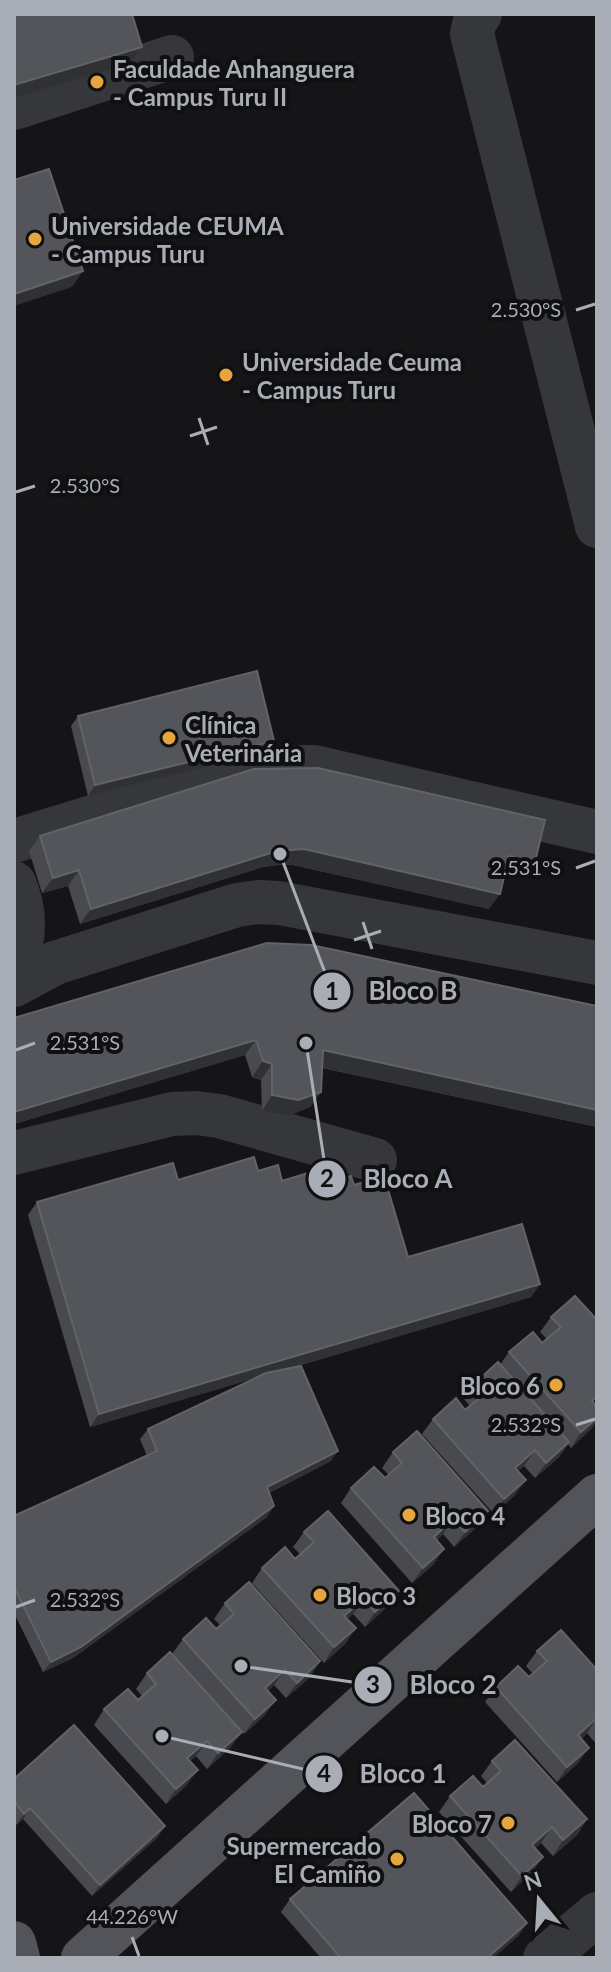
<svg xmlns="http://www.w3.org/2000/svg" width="611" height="1972" viewBox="0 0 611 1972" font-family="Lato,sans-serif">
<rect width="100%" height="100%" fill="#151517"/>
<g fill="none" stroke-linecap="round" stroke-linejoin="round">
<!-- minor -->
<path stroke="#36373b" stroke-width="44" d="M480,14L475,21L472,34L597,526
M14,108L172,57
M14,841L238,772L268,767H314L597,832
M14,883C26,910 26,938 14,964
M14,985L55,963L237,905L259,902L279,903L597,963
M14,1153L172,1114L196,1113L219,1116L375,1160
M545,1958L597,1914"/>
<!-- major -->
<path stroke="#52545a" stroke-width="44" d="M14,1943L18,1958
M83,1958L597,1496"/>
</g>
<!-- wall -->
<path fill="#494a4f" d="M78,716L274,741L267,752L88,796L71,726Z
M40,836L535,862L524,878L505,873L489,909L293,865H279L263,867L80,924L68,886L42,893L29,851Z
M597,1006V1127L322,1068L321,1092L310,1107L288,1116L262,1111L261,1080L252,1077L245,1055L14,1124V1017Z
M258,1171L282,1181L354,1185L408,1257L540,1284L531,1297L284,1370L331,1461L269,1493L267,1517L73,1658L43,1672L14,1613V1516L147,1456L140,1439L148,1429L258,1377L90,1427L28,1215L37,1202L178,1180Z
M575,1296L594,1404L592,1428L571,1448L568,1444L559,1457L535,1478L524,1466L518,1471L515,1495L494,1514L422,1434L433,1419L465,1410L470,1406L464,1399L474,1384L500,1365L509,1352L542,1343L547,1339L540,1332L551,1317Z
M393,1452L478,1526L454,1547L443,1534L437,1540L434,1564L412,1583L341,1503L351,1488L385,1478L389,1475L382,1468Z
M304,1532L399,1591L388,1606L365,1627L353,1614L347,1619L356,1628L345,1644L324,1663L252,1583L262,1568L295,1559L300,1554L293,1547Z
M225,1603L320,1661L310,1677L286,1698L274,1685L268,1691L265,1715L244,1734L172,1654L183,1639L216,1629L221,1626L214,1619Z
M537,1651L597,1670V1745L587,1733L581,1739L578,1763L557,1782L485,1702L496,1687L529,1677L533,1674L526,1666Z
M147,1673L231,1747L207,1769L196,1756L190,1761L187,1785L166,1804L94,1725L104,1709L138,1700L142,1696L136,1689Z
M492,1761L587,1819L577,1835L553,1856L541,1843L535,1848L543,1857L532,1872L511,1892L439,1812L450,1796L483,1787L487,1783L481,1776Z
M14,1779L158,1837L92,1896L23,1819L16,1825L14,1822Z
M290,1899L527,1923L518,1936L493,1958H321L281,1912Z"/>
<!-- shaded-wall -->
<path fill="#303134" d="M142,47L131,62L14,98V85Z
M83,271L72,287L14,306V294Z
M274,741L267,752L88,796L95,785Z
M304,849L500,894L489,909L293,865H279L263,867L80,924L91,909L274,852L290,850Z
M509,856L535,862L524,878L498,871Z
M79,870L68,886L42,893L53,878Z
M256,1040L245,1055L14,1124V1112Z
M323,1050L597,1110V1127L313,1066Z
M263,1061L272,1064L261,1080L252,1077Z
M321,1092L310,1107L288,1116L262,1111L272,1095Z
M540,1284L531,1297L90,1427L99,1414Z
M597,1418V1421L592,1428L571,1448L581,1432Z
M569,1442L559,1457L535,1478L546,1463Z
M535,1450L524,1466L504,1483L515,1468Z
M338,1451L331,1461L260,1497L267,1487Z
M526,1480L515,1495L494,1514L504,1499Z
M274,1506L267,1517L73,1658L43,1672L51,1662Z
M488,1511L478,1526L454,1547L465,1532Z
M453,1519L443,1534L423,1552L434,1537Z
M444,1549L434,1564L412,1583L423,1568Z
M399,1591L388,1606L365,1627L375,1612Z
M364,1599L353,1614L334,1632L344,1616Z
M356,1628L345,1644L324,1663L334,1647Z
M320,1661L310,1677L286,1698L297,1683Z
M285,1670L274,1685L255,1703L265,1688Z
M276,1700L265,1715L244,1734L255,1719Z
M597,1718L587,1733L567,1751L578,1735Z
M242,1732L231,1747L207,1769L218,1753Z
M207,1741L196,1756L176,1773L187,1758Z
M589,1748L578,1763L557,1782L567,1767Z
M198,1770L187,1785L166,1804L176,1789Z
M30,1808L23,1819L16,1825L24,1814Z
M587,1819L577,1835L553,1856L563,1840Z
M165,1826L158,1837L92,1896L100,1885Z
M552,1827L541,1843L522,1860L532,1845Z
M543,1857L532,1872L511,1892L522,1876Z
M527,1923L518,1936L493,1958H487Z"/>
<!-- building -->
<path fill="#53555a" stroke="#616368" stroke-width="2" d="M14,14H132L142,47L14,85Z
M49,169L83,271L14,294V180Z
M257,671L274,741L95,785L78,716Z
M318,768L545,820L535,862L509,856L500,894L304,849L290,850L274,852L91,909L79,870L53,878L40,836L254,769Z
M267,943L311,945L330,949L597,1006V1110L323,1050L321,1092L298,1100L272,1095V1064L263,1061L256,1040L14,1112V1018Z
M254,1157L258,1171L278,1165L282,1181L324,1168L328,1183L351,1176L354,1185L384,1176L408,1257L522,1224L540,1284L99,1414L37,1202L173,1163L178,1180Z
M575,1296L597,1320V1396L592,1401L597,1407V1418L581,1432L509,1352L533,1332L542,1343L561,1327L551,1317Z
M498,1362L569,1442L546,1463L535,1450L515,1468L526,1480L504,1499L433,1419L456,1398L465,1410L484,1394L474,1384Z
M301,1366L338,1451L267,1487L274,1506L81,1647L51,1662L14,1587V1516L157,1451L148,1429L266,1373Z
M417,1431L488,1511L465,1532L453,1519L434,1537L444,1549L423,1568L351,1488L374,1467L385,1478L402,1463L393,1452Z
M328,1511L399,1591L375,1612L364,1599L344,1616L356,1628L334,1647L262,1568L285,1547L295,1559L314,1542L304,1532Z
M249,1582L320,1661L297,1683L285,1670L265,1688L276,1700L255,1719L183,1639L206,1618L216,1629L234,1614L225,1603Z
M561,1630L597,1670V1718L578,1735L589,1748L567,1767L496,1687L518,1666L529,1677L547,1661L537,1651Z
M170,1652L242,1732L218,1753L207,1741L187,1758L198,1770L176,1789L104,1709L128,1689L138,1700L156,1684L147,1673Z
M74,1725L165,1826L100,1885L30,1808L24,1814L14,1801V1779Z
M515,1740L587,1819L563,1840L552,1827L532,1845L543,1857L522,1876L450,1796L473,1776L483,1787L501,1771L492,1761Z
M414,1793L527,1923L487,1958H341L290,1899Z"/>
<!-- ticks -->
<path fill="none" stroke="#a8adb6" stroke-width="3" d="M576,310L595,304M199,418L208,445M190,436L217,427M16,492L35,486M576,868L595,861M363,922L372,949M354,940L381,931M16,1050L35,1043M576,1425L595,1419M16,1607L35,1600M132,1937L139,1956"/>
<!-- markers -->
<g fill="#e7a63d" stroke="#101012" stroke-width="3">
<circle cx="97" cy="82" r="8"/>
<circle cx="35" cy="239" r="8"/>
<circle cx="226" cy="375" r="8"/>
<circle cx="169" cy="738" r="8"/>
<circle cx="556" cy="1385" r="8"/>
<circle cx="409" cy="1515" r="8"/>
<circle cx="320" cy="1595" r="8"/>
<circle cx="508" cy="1823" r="8"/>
<circle cx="397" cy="1859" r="8"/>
</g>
<g text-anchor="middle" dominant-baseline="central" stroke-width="8" stroke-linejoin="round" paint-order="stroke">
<!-- poi labels -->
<g font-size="24" font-weight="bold" fill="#a8adb6" stroke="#101012" text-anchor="start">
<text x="113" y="68">Faculdade Anhanguera<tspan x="113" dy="28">- Campus Turu II</tspan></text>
<text x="51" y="225">Universidade CEUMA<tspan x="51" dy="28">- Campus Turu</tspan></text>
<text x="242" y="361">Universidade Ceuma<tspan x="242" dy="28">- Campus Turu</tspan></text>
<text x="185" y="724">Clínica<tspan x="185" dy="28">Veterinária</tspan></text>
<text x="540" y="1385" text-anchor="end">Bloco 6</text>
<text x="425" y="1515">Bloco 4</text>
<text x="336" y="1595">Bloco 3</text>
<text x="492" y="1823" text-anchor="end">Bloco 7</text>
<text x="381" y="1845" text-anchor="end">Supermercado<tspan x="381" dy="28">El Camiño</tspan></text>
</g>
</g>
<g font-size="20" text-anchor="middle" fill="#a8adb6" stroke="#101012" stroke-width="8" stroke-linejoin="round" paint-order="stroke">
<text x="526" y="317">2.530°S</text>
<text x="85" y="493">2.530°S</text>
<text x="526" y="875">2.531°S</text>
<text x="85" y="1050">2.531°S</text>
<text x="526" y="1432">2.532°S</text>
<text x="85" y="1607">2.532°S</text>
<text x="132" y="1924">44.226°W</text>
</g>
<!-- callouts -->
<path fill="none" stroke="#a8adb6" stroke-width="3" d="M280 854L332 991M306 1043L327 1179M241 1666L373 1685M162 1736L324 1774"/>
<g fill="#a8adb6" stroke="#101012" stroke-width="3">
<circle cx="280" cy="854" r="8"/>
<circle cx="306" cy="1043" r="8"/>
<circle cx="241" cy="1666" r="8"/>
<circle cx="162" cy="1736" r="8"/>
<circle cx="332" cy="991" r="20"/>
<circle cx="327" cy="1179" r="20"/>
<circle cx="373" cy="1685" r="20"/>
<circle cx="324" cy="1774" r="20"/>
</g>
<g font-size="24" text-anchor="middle" font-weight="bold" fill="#111">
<text x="332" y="1000">1</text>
<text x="327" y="1187">2</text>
<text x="373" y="1693">3</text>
<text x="324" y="1782">4</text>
</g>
<g font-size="26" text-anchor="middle" font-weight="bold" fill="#a8adb6" stroke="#101012" stroke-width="8" stroke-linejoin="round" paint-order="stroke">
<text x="413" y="1000">Bloco B</text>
<text x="408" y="1188">Bloco A</text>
<text x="453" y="1694">Bloco 2</text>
<text x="403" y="1783">Bloco 1</text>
</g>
<!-- border -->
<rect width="611" height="1972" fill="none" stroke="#a8adb6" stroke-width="32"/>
<!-- north arrow -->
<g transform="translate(539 1900) rotate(342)" stroke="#101012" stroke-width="6" paint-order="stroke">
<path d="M0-6L14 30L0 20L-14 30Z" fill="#a8adb6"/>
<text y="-12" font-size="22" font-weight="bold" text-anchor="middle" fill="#a8adb6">N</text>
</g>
</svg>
